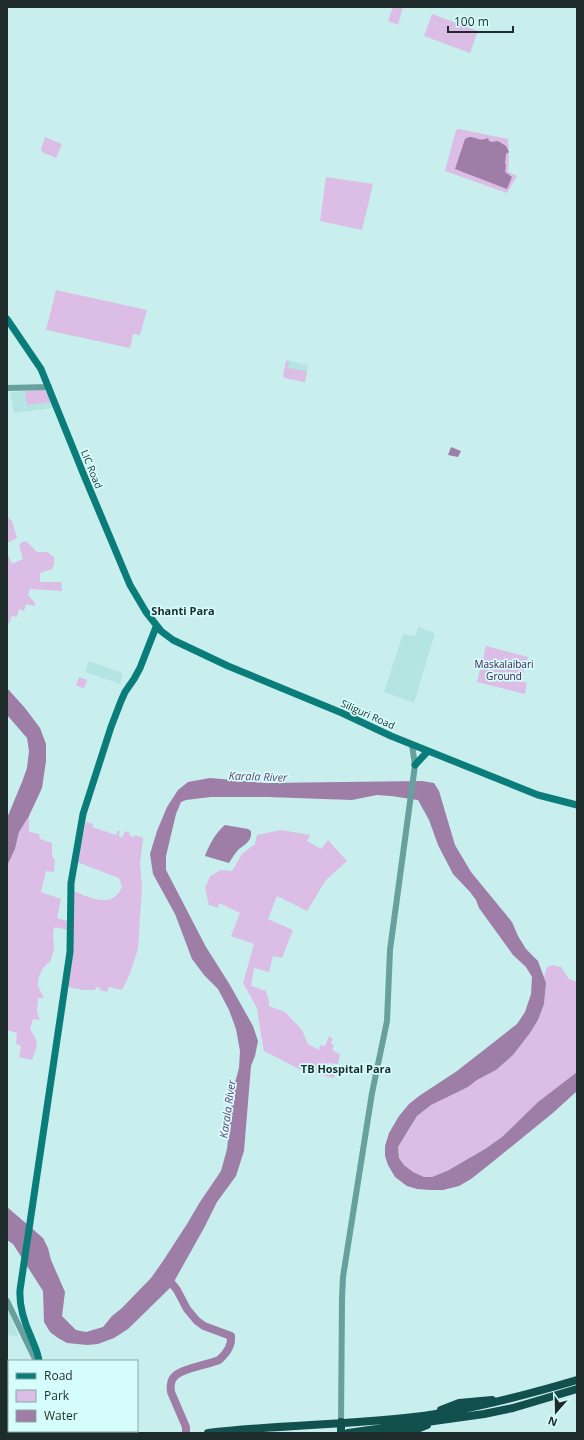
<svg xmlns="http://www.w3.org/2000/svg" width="584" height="1440" viewBox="0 0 584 1440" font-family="'Open Sans',sans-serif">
<rect width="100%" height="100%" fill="#c8efed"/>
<!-- built -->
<path fill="#b4e5e3" d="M286,360L308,365L305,382L285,378L283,376Z
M43,390L48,392L53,408L14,413L10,392Z
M418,627L435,633L414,703L384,692L403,634L415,636Z
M89,661L123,673L120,684L85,672Z
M7,1308L11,1318L18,1336L7,1335Z"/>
<!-- green -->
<path fill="#dcbde5" d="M393,7H403L398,25L388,21Z
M432,14L478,31L470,53L424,36Z
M459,129L508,139L509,153L508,172L517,176L507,193L445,171L456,130Z
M45,137L62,144L56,158L42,152L41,149Z
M326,177L373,184L362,230L320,221Z
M56,290L147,310L140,335L133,334L130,348L46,330Z
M286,361H289L288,368L307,371L305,382L285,378L283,376Z
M43,390L48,392L51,402L27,405L25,391Z
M7,517L12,521L17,538L7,543Z
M26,541L37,552H47L54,557V565L52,569L40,573V582H61L62,591L30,589L28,595L35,603V606L26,604L24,611L19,609L17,617L12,616L9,624L7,623V555H8L12,564L23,559L19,545L21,543Z
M486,646L528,657L521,681L527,683L525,694L477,682Z
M79,677L87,680L84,689L76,685Z
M29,816V832L39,834L40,839L52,843V857L55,859L54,872L46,871L41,892L61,899L57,918L67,921V930L55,927L53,931L54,950L50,962C43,965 37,978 38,985C39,989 42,994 44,998H38L37,1012L40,1020L33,1019L30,1029C39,1044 38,1043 32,1060L19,1057L21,1046L16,1044L17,1033L7,1030V866L15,849L19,832Z
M86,822L93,824L92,827L116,835L118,831H120L119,836L122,838L125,831L130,833L129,835L134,837L135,835L143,838L140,864L142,887L138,949L129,976L122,990L109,987L107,992L100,990V988L96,987L95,990H83L68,987L73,891C89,897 112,910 122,887L119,878L77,862Z
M281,830L310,835L307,841L321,849L328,840L347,861L326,880L307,911L277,896L268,919L293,930L282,958L273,956L269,972L254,968L251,986L266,991L269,1001V1006L285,1012L302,1030L308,1044L319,1050L320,1045L325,1046L329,1036L333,1039L331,1043L334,1046L332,1050L340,1054L338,1064L328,1063L323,1067V1071L327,1073L332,1072L335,1076L334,1078L299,1069L264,1051L260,1029L257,1008L243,983L254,944L231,936L240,913L219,903L218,908L209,905L205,888L210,876L221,870L232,871L242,854L255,844L257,835Z
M553,965L561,967L569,979L577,982V1072L538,1102L502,1137L485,1149L447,1171L432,1177H424L413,1172L404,1165L399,1157L398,1147L417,1116L431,1105L468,1087L477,1080L496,1070L513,1055L530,1033L538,1020L544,1004L546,983L544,977L547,967Z"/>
<!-- water -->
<path fill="#9e7da7" d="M469,137C478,137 478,142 488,138L489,141L492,142L498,141L506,146L509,152L506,154L505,164L506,165L505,172L512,177L507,189L455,169L465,139Z
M451,447L461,451L458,457L448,455Z
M7,688L25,708L40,728L46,744V761L42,788L29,816L19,832L15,849L7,866V818L22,782L27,768L29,751L27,738L7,715Z
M210,778L266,783L422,781L434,783L439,791L455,845L471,872L512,922L518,936L526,949L538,961L546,983L544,1004L538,1020L530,1033L513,1055L496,1070L477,1080L468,1087L431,1105L417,1116L398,1147L399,1158L404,1165L413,1172L424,1177H432L447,1171L485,1149L502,1137L538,1102L577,1072V1091L554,1112L490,1164L471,1179L459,1186L443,1190H431L417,1189L407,1186L395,1177L388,1165L385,1156V1146L389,1133L399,1116L409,1104L419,1096L457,1071L517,1024L525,1012L531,994L532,977L526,967L513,955L479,908L476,900L470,892L453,874L438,845L429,820L418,800L391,796L377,795L352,800L268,797H211L186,800L181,802L176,814L166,856V870L206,947L230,985L253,1026L258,1041L255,1056L251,1066L244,1151L236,1176L217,1202L204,1228L171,1287L128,1329L114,1338L98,1344L87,1345L67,1343L58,1338L50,1332L44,1322L43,1291L13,1244L7,1240V1207L43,1238L48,1248L51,1260L65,1292L62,1316L76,1330L86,1332L103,1327L112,1316L122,1308L151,1278L163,1261L187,1224L200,1202L221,1171L227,1149L233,1090L239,1068L240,1051L236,1029L229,1010L218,989L204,975L192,959L175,914L153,874L150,854L157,831L167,807L178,790L188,782Z
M225,825L248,829L251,831C252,841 246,844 239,849C235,853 232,858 229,863L205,856C209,845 216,832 225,825Z"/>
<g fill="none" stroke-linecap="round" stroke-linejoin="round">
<!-- river -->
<path stroke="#9e7da7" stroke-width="8" d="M166,1276L177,1290L187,1309L197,1321L204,1326L231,1336C232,1346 226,1354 219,1360C207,1365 185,1368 176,1375C171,1379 170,1386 171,1392L186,1427V1433"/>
<!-- tertiary -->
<path stroke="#68a09e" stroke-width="6" d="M7,388L49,387
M7,1301L36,1361
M341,1422L342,1298L343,1277L372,1093L387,1021L390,950L415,765L412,745"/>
<!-- secondary -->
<path stroke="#0a7d7a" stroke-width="7" d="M7,319L41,369L83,473L130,585L146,612L161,631L173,640L228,666L342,713L391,736L538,795L577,805
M415,765L428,751
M39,1361C38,1352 34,1345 31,1337C24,1322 19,1307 20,1290L70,952L71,883L83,814L111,727L121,701L125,692L134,679L140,668L156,627"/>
<!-- trunk -->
<path stroke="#12504e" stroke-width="8" d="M441,1410L459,1403L492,1400
M388,1432L412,1431L427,1425
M66,1433H67
M208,1433C277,1425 346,1425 414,1417C470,1410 523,1396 577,1380
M341,1433V1422
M348,1433L484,1414L513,1408L577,1389"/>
</g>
<g text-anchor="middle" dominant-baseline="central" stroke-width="3.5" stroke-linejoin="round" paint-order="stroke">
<!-- street labels -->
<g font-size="10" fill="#1d2c2b" stroke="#d5fdfb">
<text transform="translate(92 469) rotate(68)">LIC Road</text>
<text transform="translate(368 714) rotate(24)">Siliguri Road</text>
</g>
<!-- park labels -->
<g font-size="10" fill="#41174c" stroke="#d5fdfb">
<text x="504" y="664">Maskalaibari<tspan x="504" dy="12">Ground</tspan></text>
</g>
<!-- neighbourhood labels -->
<g font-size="11" font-weight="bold" fill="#1d2c2b" stroke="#d5fdfb">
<text x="183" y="610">Shanti Para</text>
<text x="346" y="1068">TB Hospital Para</text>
</g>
<!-- water labels -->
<g font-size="11" font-style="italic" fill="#6c4078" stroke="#d5fdfb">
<text transform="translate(258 776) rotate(2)">Karala River</text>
<text transform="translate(227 1109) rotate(-82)">Karala River</text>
</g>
</g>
<!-- border -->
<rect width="584" height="1440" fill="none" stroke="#1d2c2b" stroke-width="16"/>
<!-- legend -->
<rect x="8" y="1360" width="130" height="72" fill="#d5fdfb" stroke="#8ba9a8"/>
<rect x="16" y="1373" width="20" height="6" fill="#0a7d7a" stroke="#8ba9a8"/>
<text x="44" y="1380" font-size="12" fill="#1d2c2b">Road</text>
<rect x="16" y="1390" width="20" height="12" fill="#dcbde5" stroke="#8ba9a8"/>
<text x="44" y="1400" font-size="12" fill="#1d2c2b">Park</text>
<rect x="16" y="1410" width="20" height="12" fill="#9e7da7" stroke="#8ba9a8"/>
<text x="44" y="1420" font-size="12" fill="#1d2c2b">Water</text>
<!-- north arrow -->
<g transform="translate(556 1412) rotate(200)" stroke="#d5fdfb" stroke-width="3" paint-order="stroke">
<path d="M0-3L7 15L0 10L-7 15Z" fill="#1d2c2b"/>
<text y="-6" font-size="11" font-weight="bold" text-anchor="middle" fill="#1d2c2b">N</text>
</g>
<!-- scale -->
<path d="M448 26v6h65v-6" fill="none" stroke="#1d2c2b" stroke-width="2"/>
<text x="454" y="26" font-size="12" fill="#1d2c2b" stroke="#d5fdfb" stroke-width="3" paint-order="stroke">100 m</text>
</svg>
